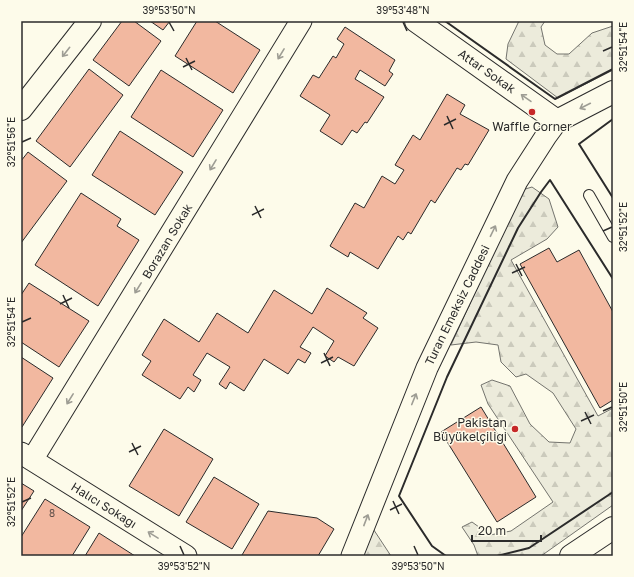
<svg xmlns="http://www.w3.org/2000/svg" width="634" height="577" viewBox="0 0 634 577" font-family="'Golos Text',sans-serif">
<defs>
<pattern id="forest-firs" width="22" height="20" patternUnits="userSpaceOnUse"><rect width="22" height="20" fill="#ecebdb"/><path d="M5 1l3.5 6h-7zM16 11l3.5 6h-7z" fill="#cbcabc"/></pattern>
</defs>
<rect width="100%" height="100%" fill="#fdfbea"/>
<!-- forest -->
<path fill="url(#forest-firs)" stroke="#74746e" d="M519,21H545L541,27L545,45L557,54H569L592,33L613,26V70L558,98L506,59L508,44Z
M532,187L549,199L558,227L547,239L511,260L598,416L613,408V505L541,556H478L474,545L462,527L472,522L490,535L511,531L553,502L488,404L481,385L492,380L510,386L530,424L549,442L570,443L576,429L553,393L526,374L516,377L501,362L498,345L476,342L451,345L522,190Z
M366,518L391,556H352Z"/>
<!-- building -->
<path fill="#f2b8a0" stroke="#2b2b2b" d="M122,21H134L161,41L129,86L93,60Z
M150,21H170L163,30Z
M197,21H215L260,50L233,93L175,56Z
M345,27L395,60L389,71L393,74L385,86L360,70L355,79L384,97L367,123L365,122L357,133L352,130L342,145L320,131L330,115L300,96L313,75L319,78L333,56L336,58L344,44L337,39Z
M89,69L123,95L70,167L36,141Z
M161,70L223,110L193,157L131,117Z
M447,94L465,105L460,114L489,130L468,165L465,164L461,170L457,168L435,203L431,200L411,234L408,232L403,240L398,236L378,269L350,252L348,257L330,246L355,203L364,208L382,176L395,184L404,170L395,165L413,135L420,140Z
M120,131L183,172L155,215L92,175Z
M28,152L67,181L21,243V161Z
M81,193L121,219L117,226L139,240L98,306L35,265Z
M549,248L557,262L579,250L613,312V400L600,408L520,264Z
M29,283L89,321L59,367L21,342V295Z
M327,288L367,313L363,318L378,328L354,366L338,357L334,362L325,356L334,341L313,327L300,347L311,353L305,363L298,359L288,374L264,359L244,391L230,382L226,389L219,384L230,367L207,353L193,375L201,380L194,392L188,387L180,399L142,375L151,361L142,355L164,319L199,342L217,313L248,333L274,290L312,314Z
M21,357L53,378L22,427L21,426Z
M481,407L536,497L497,522L441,432Z
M164,429L213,459L179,516L129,486Z
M214,477L259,504L232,549L186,522Z
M21,483L34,491L21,511Z
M45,499L90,527L72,556H21V537Z
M268,511L317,518L334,529L318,556H243L242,555Z
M99,533L135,556H85Z"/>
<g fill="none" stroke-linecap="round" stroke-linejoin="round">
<defs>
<path id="lane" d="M589,195L613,237"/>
<path id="street" d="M21,453L186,556
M32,460L301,21
M352,556L427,368L517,181L546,136L557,121"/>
<path id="secondary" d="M416,21L557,121L613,92
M21,109L90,21
M571,556L613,528"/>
</defs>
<!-- lane casing -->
<use href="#lane" stroke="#2b2b2b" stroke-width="12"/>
<!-- street casing -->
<use href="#street" stroke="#2b2b2b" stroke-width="23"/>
<!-- secondary casing -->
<use href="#secondary" stroke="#2b2b2b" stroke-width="24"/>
<!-- lane -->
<use href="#lane" stroke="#fdfbea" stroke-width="10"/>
<!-- street -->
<use href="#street" stroke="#fdfbea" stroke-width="21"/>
<!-- secondary -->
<use href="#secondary" stroke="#fdfbea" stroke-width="22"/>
<!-- wall -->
<path stroke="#2b2b2b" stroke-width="2" d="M445,21L555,99L613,69
M613,119L579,144L613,198
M446,556L432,546L399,496L447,377L518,228L541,192L550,180L613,279
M497,556L529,548L613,492"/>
</g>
<!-- one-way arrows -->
<defs><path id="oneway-shaft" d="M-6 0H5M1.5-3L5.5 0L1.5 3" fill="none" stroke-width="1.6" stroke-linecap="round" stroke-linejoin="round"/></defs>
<g stroke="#9e9d94">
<use href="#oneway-shaft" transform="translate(66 52) rotate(128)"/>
<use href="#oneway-shaft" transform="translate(281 54) rotate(121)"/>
<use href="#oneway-shaft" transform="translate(526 98) rotate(-145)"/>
<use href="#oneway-shaft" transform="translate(585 106) rotate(153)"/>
<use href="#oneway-shaft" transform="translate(213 165) rotate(121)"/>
<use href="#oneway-shaft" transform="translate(493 231) rotate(-64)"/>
<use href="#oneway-shaft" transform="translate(138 288) rotate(122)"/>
<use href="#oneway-shaft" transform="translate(70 399) rotate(122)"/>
<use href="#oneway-shaft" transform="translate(414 399) rotate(-68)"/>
<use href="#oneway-shaft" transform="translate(366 520) rotate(-69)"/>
<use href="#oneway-shaft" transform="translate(153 535) rotate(-148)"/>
</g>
<!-- ticks -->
<path fill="none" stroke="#2b2b2b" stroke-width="1.5" d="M169,22L174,31M403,22L407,31M603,51L612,47M186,58L192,70M183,67L195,61M447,116L453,129M444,125L456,119M22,142L31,138M255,206L261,218M252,215L264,209M603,231L612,227M516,264L522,276M512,273L525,267M63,295L69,308M60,304L72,298M22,322L31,318M324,353L330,366M321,363L333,357M603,411L612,407M585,412L591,424M581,421L594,415M132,443L138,455M129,452L141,446M393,501L399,514M22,502L31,498M390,510L402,504M180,546L184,555M414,546L418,555"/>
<!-- markers -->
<g fill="#c62828" stroke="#fdfbea" stroke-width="1.5">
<circle cx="532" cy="112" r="4"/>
<circle cx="515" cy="429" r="4"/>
</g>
<g text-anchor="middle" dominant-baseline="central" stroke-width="3" stroke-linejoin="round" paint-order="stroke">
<!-- number labels -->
<g font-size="10" fill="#5d4e48">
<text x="52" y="513">8</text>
</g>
<!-- street labels -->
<g font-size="12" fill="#2b2b2b" stroke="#fdfbea">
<text transform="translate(487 71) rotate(35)">Attar Sokak</text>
<text transform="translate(167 241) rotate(-59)">Borazan Sokak</text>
<text transform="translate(457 305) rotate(-64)">Turan Emeksiz Caddesi</text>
<text transform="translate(104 505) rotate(32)">Halıcı Sokağı</text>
</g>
<!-- poi labels -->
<g font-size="12" fill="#2b2b2b" stroke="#fdfbea">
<text x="532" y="126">Waffle Corner</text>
<text x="507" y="422" text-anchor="end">Pakistan<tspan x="507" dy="14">Büyükelçiliği</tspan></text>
</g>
</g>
<!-- border -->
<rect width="634" height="577" fill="none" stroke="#fdfbea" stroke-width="44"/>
<!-- scale -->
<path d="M472 535v6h69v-6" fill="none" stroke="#2b2b2b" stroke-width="2"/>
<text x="478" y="535" font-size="12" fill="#2b2b2b" stroke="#fdfbea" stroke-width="3" paint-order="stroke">20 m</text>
<rect x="22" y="22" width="590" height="533" fill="none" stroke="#2b2b2b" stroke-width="1.5"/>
<g font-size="10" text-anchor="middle" fill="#2b2b2b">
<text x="169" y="14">39°53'50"N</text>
<text x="403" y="14">39°53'48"N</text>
<text transform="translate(623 47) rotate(-90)" y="4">32°51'54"E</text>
<text transform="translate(11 142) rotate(-90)" y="4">32°51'56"E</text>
<text transform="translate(623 227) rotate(-90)" y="4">32°51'52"E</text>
<text transform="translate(11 322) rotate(-90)" y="4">32°51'54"E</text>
<text transform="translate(623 407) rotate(-90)" y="4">32°51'50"E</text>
<text transform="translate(11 502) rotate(-90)" y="4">32°51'52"E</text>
<text x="184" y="570">39°53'52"N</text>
<text x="418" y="570">39°53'50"N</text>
</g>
</svg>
